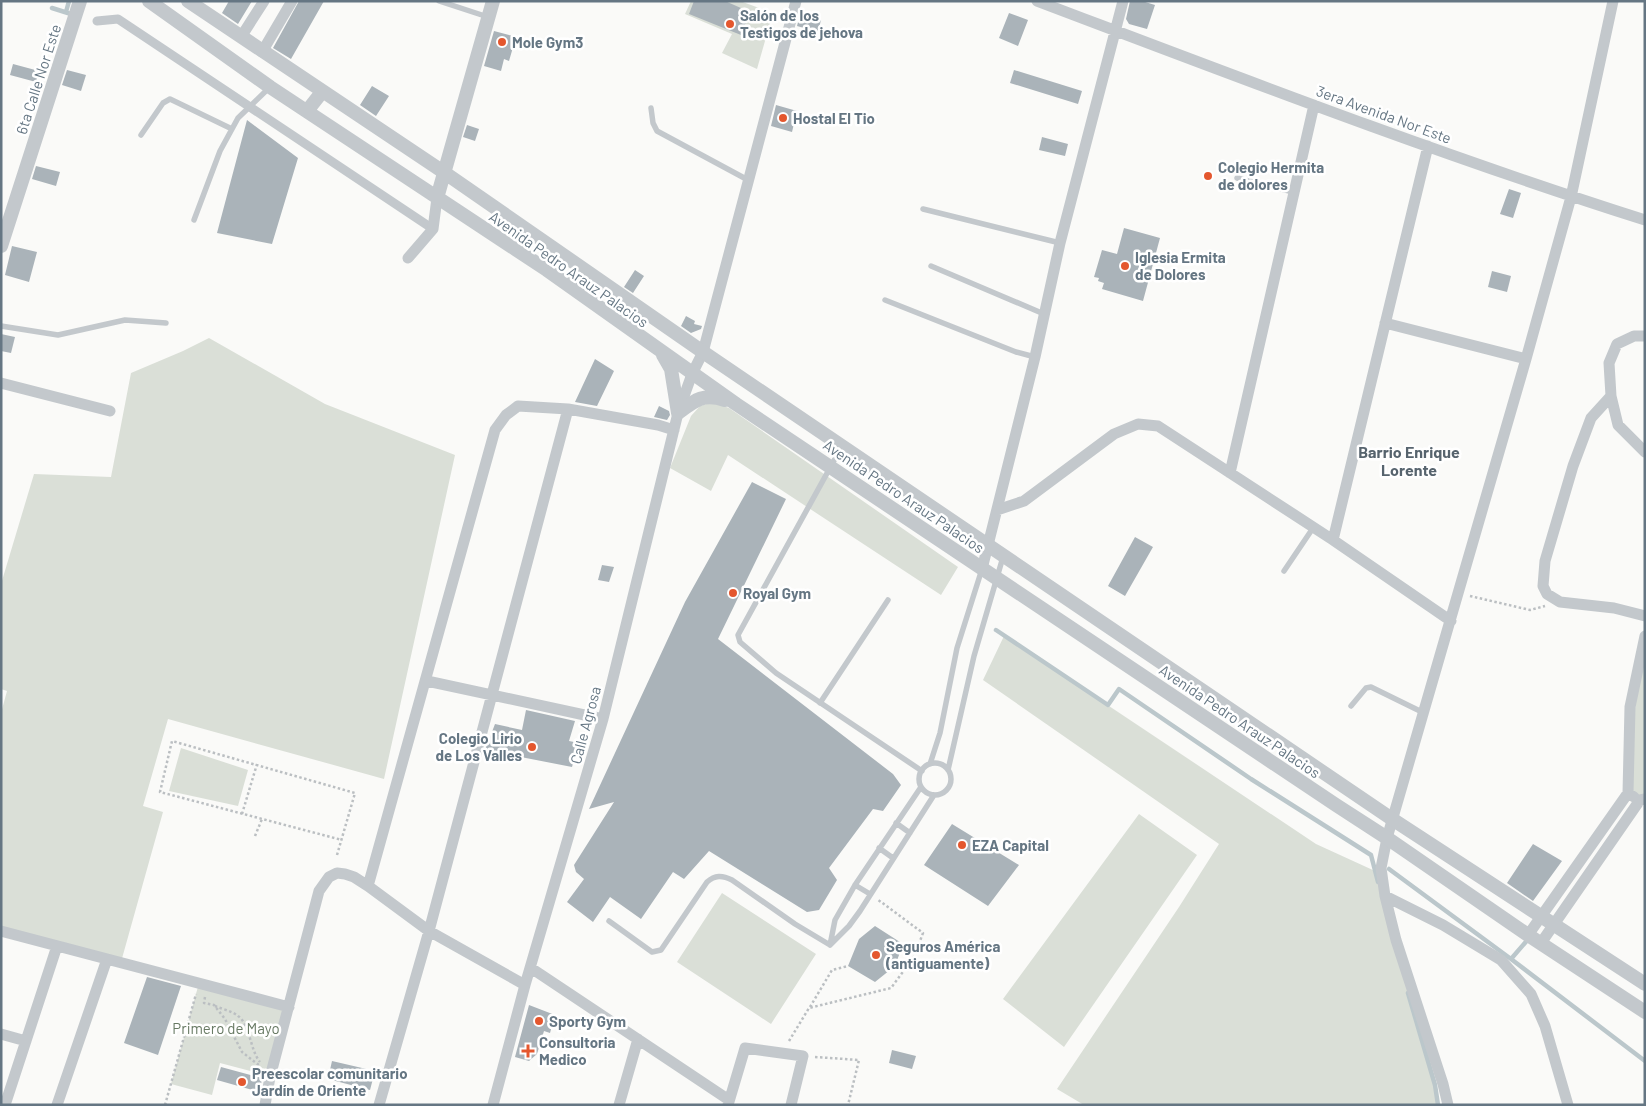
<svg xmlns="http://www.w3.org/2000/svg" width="1646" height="1106" viewBox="0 0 1646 1106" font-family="Barlow,sans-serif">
<rect width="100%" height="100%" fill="#fafaf8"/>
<!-- green -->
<path fill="#dadfd7" d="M691,1H740L773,13L757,69L722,53L732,34L685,14Z
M209,338L325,404L455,455L384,779L168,719L143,806L163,812L121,962L1,931V713L7,691L1,689V584L34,474L111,477L131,373L183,351Z
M713,402L729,408L958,567L941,595L728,455L711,491L670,468L691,416L700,406Z
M1004,636L1316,844L1375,871L1412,1008L1440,1105H1084L1057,1089L1179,907L1219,844L983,680Z
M1645,636V797L1637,798L1624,788Z
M181,748L248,770L238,806L169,791Z
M1139,814L1197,855L1064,1047L1003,999Z
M722,893L816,954L771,1024L677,962Z
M199,983L289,1007L269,1076L220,1063L212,1095L171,1084Z"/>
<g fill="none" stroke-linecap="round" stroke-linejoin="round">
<!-- stream -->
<path stroke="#bbc7cb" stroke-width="4.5" d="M52,8L71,14
M66,12L69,1
M996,630L1108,705L1119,689L1251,779L1371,855L1378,882
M1389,869L1511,959
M1530,937L1511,959L1645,1061
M1408,993L1435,1085L1438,1105"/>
</g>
<!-- building -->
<path fill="#aab3b9" d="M229,1H252L238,24L222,13Z
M299,1H324L291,59L273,48Z
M694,1H725L750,12L741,35L689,14Z
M1130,1H1142L1155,5L1147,29L1129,24L1126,19Z
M1009,13L1028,20L1018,46L999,38Z
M800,15L821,20L818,32L797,26Z
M494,31L516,37L509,61L504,59L501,71L484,66Z
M13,64L39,71L36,82L10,75Z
M67,70L86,75L81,91L62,85Z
M1014,70L1082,91L1078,104L1010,83Z
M372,86L389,96L376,116L360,105Z
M776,105L797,111L792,132L771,126Z
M247,120L298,158L272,244L217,233Z
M467,125L479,129L475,141L463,137Z
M1042,137L1068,144L1065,156L1039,150Z
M36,166L60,172L56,186L32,179Z
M1509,189L1521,193L1513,218L1500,214Z
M1124,228L1160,238L1143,301L1102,289L1104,283L1098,281L1099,278L1094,277L1102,250L1117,254Z
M12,246L37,252L29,282L5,275Z
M635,270L644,276L633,293L624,287Z
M1492,271L1511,276L1507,292L1488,287Z
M686,316L695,321L694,324L702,326L701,329L691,333L681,326Z
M1,334L15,337L11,353L1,351Z
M595,359L614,371L597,406L575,402Z
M659,406L669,411L670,415L667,420L654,417Z
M752,482L786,499L718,639L893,774L901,785L883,811L873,809L829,868L837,880L819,910L807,912L709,851L684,879L673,872L641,919L610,897L593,922L567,902L584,879L576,872L574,865L614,802L589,809L685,602Z
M1135,537L1153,547L1125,596L1108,586Z
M602,565L614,567L609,582L598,580Z
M526,710L575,721L569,741L579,743L572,767L485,750L495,724L522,730Z
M952,824L1019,865L988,906L924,865Z
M1533,844L1562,861L1533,901L1507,883Z
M875,926L903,944L895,966L875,982L848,966L859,939Z
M147,977L181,986L158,1055L124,1043Z
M529,1005L555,1015L550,1033L544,1031L537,1054L529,1061L515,1057Z
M892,1050L916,1056L912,1069L889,1063Z
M332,1061L375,1071L370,1090L328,1079Z
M221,1067L262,1078L260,1092L217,1080Z"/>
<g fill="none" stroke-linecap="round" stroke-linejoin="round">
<!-- path -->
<path stroke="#bbbfc2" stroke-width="2.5" stroke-dasharray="2.5 2.5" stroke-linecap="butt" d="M1470,596L1530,610L1545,606
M242,814L257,764
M255,836L262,819
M337,855L355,793L172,741L160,792L342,840
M205,997L204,1003L214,1005L225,1019L242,1052L260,1066
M215,1006C222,1009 232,1011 238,1016C250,1024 250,1050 260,1062
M810,1007L832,970L848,966
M789,1041L809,1008L891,988L914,957L923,933L877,899
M815,1057L859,1060L848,1105
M165,1105L196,994"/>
<!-- service -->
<path stroke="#c3c8cc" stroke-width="5.5" d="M439,1L488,17
M651,108L653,123L657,131L748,180
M141,135L163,103L170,99L232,129
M1237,178L1293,192
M923,209L1060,243
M194,220L220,151L238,118L270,87
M931,266L1044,314
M885,300L1016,352L1035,357
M1,326L58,335L125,320L166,323
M842,446L738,635L740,642L776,673L922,771
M1284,571L1313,528
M820,703L888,600
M1351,706L1366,688L1371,687L1424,713
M919 779a16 16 0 1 1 32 0a16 16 0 1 1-32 0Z
M930,764L940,733L957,648L982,569
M948,770L974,656L1003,557
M896,823L910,833
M879,848L893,858
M855,885L870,894
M609,921L652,952L661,950L707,882C715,875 722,875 732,880L795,924L830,945
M830,945L835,920L855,885L921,787
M830,945L849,926L860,911L934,795"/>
<!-- pedestrian -->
<path stroke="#c3c8cc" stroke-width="9" d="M97,21L118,19L433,229"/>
<!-- minor -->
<path stroke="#c3c8cc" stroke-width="11" d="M1037,1C1238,77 1440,155 1645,220
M241,37L264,1
M262,52L292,1
M408,258L433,229L437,198
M1385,323L1526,359
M1645,336H1634L1617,344L1609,363L1611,396L1618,425L1645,452
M1,383L110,411
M1611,396L1591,418L1573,466L1545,561L1543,586L1547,594L1560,602L1614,608L1645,616
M1230,473L1314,105
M997,510L1024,501L1114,434L1138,424L1158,426L1333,540L1451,621
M1333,540L1428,146
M982,569L1035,357L1060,243L1123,1
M427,681L603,719
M1634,797L1628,793L1630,707L1645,636
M368,886L495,430L506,415L518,406L568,409
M1385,896L1443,925L1501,960L1531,994L1545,1026L1568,1105
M1,931L289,1007
M1528,935L1628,793
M1541,943L1640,800L1645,799
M531,968L729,1100
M1,1034L26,1041
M5,1105L57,946
M57,1105L107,959
M265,1105L270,1077L319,891L329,877L337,873L345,874L354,877L368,886L429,931L525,985
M379,1105L429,931L568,409L658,425L674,430
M493,1105L525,985L603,719L678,413L692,374L703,352L796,1
M619,1105L638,1039
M728,1105L745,1048L803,1056L791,1105
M1448,1105L1443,1084L1396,940L1385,896L1381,868L1387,838L1526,359L1571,197L1613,1"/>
<!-- tertiary -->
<path stroke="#c3c8cc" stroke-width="14" d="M149,1L270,87L547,270L736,404L1336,805L1387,838L1528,935L1645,1012
M188,1L445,173L703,352L1392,819L1645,984
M307,111L322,92
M437,198L493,1
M1,246L80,1
M663,355L671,369L678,413
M678,413C695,400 703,393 725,400"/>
</g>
<!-- markers -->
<g fill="#e4572e" stroke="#fff" stroke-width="2">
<circle cx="730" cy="24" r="5"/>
<circle cx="502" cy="42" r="5"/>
<circle cx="783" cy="118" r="5"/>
<circle cx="1208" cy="176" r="5"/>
<circle cx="1125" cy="266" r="5"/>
<circle cx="733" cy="593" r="5"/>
<circle cx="532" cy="747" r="5"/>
<circle cx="962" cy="845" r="5"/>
<circle cx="876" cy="955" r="5"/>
<circle cx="539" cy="1021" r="5"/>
<path d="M525.5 1043.5h5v5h5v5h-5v5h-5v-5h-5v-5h5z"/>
<circle cx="242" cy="1082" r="5"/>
</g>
<g text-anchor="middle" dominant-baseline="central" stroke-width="5" stroke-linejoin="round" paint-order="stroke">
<!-- poi labels -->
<g font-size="15" font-weight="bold" fill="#657683" stroke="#fff" text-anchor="start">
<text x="740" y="15">Salón de los<tspan x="740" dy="17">Testigos de jehova</tspan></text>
<text x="512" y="42">Mole Gym3</text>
<text x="793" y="118">Hostal El Tio</text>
<text x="1218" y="167">Colegio Hermita<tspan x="1218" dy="17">de dolores</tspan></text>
<text x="1135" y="257">Iglesia Ermita<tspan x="1135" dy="17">de Dolores</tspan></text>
<text x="743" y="593">Royal Gym</text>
<text x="522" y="738" text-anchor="end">Colegio Lirio<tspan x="522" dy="17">de Los Valles</tspan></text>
<text x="972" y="845">EZA Capital</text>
<text x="886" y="946">Seguros América<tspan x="886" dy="17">(antiguamente)</tspan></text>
<text x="549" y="1021">Sporty Gym</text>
<text x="539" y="1042">Consultoria<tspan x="539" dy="17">Medico</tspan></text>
<text x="252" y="1073">Preescolar comunitario<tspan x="252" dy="17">Jardín de Oriente</tspan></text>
</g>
<!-- street labels -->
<g font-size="15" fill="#657683" stroke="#fff">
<text transform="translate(38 79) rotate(-72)">6ta Calle Nor Este</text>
<text transform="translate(1384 114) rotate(20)">3era Avenida Nor Este</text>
<text transform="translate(569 269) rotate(35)">Avenida Pedro Arauz Palacios</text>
<text transform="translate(904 496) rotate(34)">Avenida Pedro Arauz Palacios</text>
<text transform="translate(1240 721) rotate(34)">Avenida Pedro Arauz Palacios</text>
<text transform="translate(585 725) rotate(-75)">Calle Agrosa</text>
</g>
<!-- park labels -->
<g font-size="15" fill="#687a64" stroke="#fff">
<text x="226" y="1028">Primero de Mayo</text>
</g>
<!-- neighbourhood labels -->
<g font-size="16" font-weight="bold" fill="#57646e" stroke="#fff">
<text x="1409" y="451">Barrio Enrique<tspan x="1409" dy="18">Lorente</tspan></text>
</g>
</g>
<!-- border -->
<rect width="1646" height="1106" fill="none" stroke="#657683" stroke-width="5"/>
</svg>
